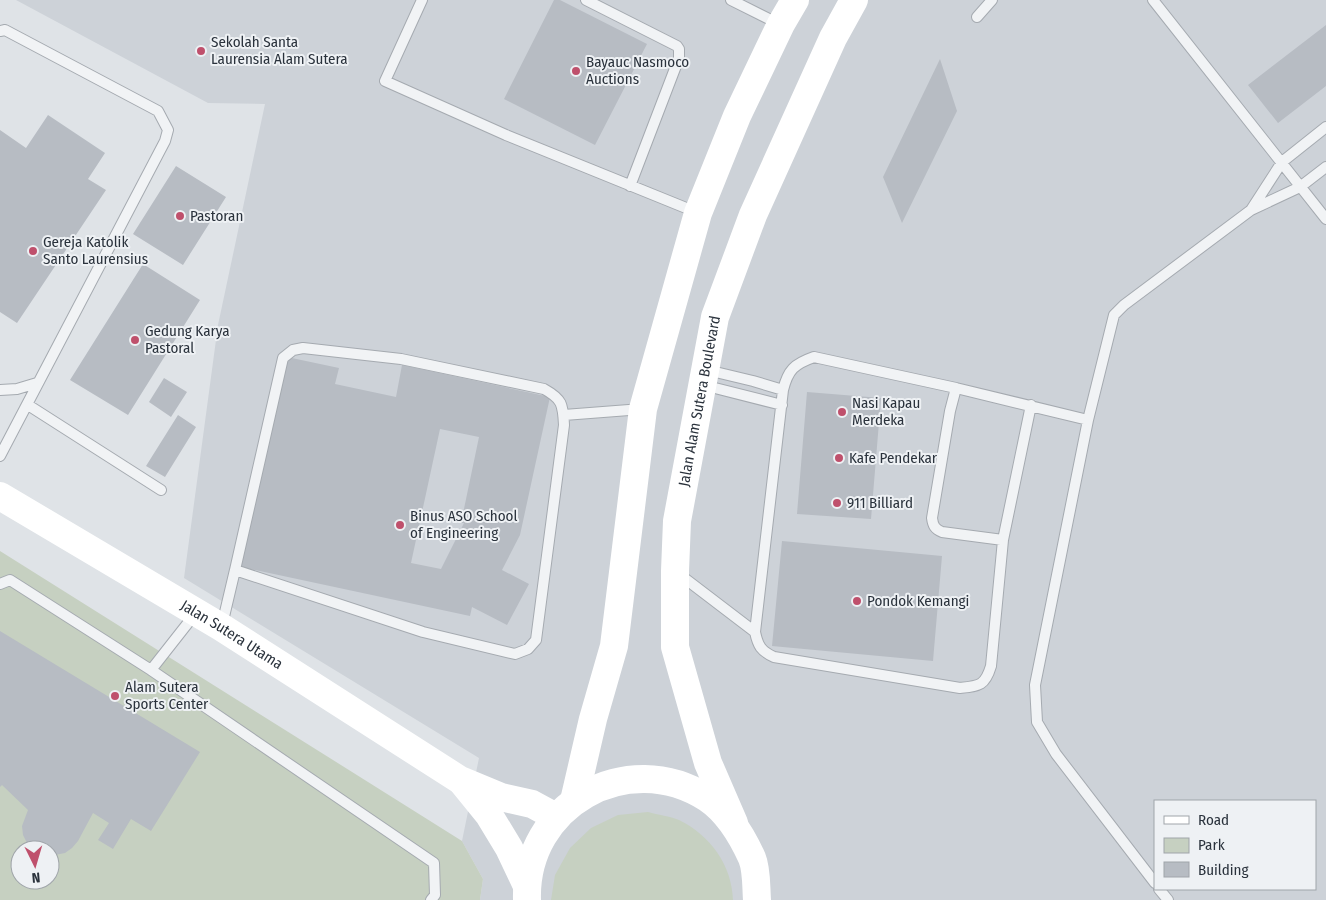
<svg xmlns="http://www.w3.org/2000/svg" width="1326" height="900" viewBox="0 0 1326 900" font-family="'Fira Sans Condensed',sans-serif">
<rect width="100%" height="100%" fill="#dfe3e7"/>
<!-- built -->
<path fill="#cdd2d8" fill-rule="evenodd" d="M16,0H1326V900H480L483,879L462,841L479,758L184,578L218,325L265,104L208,103ZM1155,801H1315V889H1155Z"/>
<!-- green -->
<path fill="#c6d0c1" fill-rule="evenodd" d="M0,551L462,841L483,879L480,900H0ZM20,850H50V880H20Z
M648,812C658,815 670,816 679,820C710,835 732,865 733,900H551L555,875L570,848L591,828L618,815Z"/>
<!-- building -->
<path fill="#b7bcc3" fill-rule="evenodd" d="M554,0H560L647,44L595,145L504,99Z
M1326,25V86L1278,123L1248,85Z
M940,59L957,111L902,223L883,177Z
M48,115L105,153L88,179L106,190L17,323L0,312V130L26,148Z
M176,166L226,197L183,265L133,234Z
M143,264L200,300L128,415L70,380Z
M287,357L339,368L335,384L396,397L402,365L550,397L520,535L502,570L529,584L507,625L472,607L470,616L241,567ZM440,429L479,437L461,523H464L441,569L411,563Z
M164,378L187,392L171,417L149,402Z
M807,392L881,398L871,519L797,514Z
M178,415L196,427L165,477L146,466Z
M782,541L942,556L933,661L772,646Z
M0,631L200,752L151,831L131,819L113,849L98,840L109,823L93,813L78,841L72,848L65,853L50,856V850H33L27,843L23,835L22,826L28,810L2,785L0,787Z"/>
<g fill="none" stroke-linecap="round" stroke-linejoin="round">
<defs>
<path id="lane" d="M422,0L385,81L506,135L696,212
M586,0L677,46L679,49V58L630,186
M731,0L779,24
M1153,0L1326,219
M977,17L992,0
M0,31L5,30L158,111L168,130L165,141L0,456
M1251,210L1282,162L1326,127
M303,348L401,359L544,389C562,399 563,404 564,425L536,640L528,649L515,654L423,632L235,570L283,358L293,350Z
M707,370L753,381L783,390
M703,385L782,405
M956,388L814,357C794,364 788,370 783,390L755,632C758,646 761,651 774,657L960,688C979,686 985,686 991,666L1003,540L1031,405
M0,390L17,389L37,383
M28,405L161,490
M564,415L642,409
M1003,540L942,532C935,529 933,526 932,518L950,411L956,388L1088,420
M679,574L755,632
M0,584L10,580L151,670L434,863L435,895L431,900
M222,625L235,570
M151,670L195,614
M1155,883L1056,754L1037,722L1035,685L1088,420L1114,315L1124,305L1251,210L1300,187L1326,167
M1159,889L1168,900"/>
</defs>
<!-- lane casing -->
<use href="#lane" stroke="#a5aab0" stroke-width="12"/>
<!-- lane -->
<use href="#lane" stroke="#f1f3f5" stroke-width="10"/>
<!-- secondary -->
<g stroke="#fff" stroke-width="28">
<path id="s1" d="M0,496L221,627L460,780L501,797L532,804L556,817"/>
<path d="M463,783L489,815L509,848L527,886"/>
<path d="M574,801L593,719L614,646L643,409L698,213L737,116L781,24L795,0"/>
<path id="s2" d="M734,823L708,763L675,647V571L677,521L715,317L753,215L833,38L854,0"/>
<path d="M527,900C524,805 627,747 707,798C728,812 742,836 752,858C757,870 756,887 757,900"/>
</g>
</g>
<!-- markers -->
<g fill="#bf506c" stroke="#eef1f4" stroke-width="2">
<circle cx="201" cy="51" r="5"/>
<circle cx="576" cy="71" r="5"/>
<circle cx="180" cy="216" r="5"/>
<circle cx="33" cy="251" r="5"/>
<circle cx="135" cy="340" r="5"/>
<circle cx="842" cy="412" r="5"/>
<circle cx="839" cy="458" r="5"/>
<circle cx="837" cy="503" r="5"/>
<circle cx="400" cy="525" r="5"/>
<circle cx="857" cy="601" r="5"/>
<circle cx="115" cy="696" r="5"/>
</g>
<g text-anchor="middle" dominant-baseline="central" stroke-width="4" stroke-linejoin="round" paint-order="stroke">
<!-- poi labels -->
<g font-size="15" fill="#2a323c" stroke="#eef1f4" text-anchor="start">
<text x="211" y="42">Sekolah Santa<tspan x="211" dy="17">Laurensia Alam Sutera</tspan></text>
<text x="586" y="62">Bayauc Nasmoco<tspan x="586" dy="17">Auctions</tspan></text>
<text x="190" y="216">Pastoran</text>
<text x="43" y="242">Gereja Katolik<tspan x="43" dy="17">Santo Laurensius</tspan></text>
<text x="145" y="331">Gedung Karya<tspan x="145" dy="17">Pastoral</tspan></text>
<text x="852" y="403">Nasi Kapau<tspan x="852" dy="17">Merdeka</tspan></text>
<text x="849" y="458">Kafe Pendekar</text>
<text x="847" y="503">911 Billiard</text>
<text x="410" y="516">Binus ASO School<tspan x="410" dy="17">of Engineering</tspan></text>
<text x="867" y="601">Pondok Kemangi</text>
<text x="125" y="687">Alam Sutera<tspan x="125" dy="17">Sports Center</tspan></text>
</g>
<!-- street labels -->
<g font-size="15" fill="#2a323c" stroke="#eef1f4">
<text stroke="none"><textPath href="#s2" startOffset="434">Jalan Alam Sutera Boulevard</textPath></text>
<text stroke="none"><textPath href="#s1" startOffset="270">Jalan Sutera Utama</textPath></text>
</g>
</g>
<!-- legend -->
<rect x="1154" y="800" width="162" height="90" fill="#eef1f4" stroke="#a0a5aa"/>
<rect x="1164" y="816" width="25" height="8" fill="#ffffff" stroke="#a0a5aa"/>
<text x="1198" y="825" font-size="15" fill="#2a323c">Road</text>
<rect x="1164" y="838" width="25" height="15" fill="#c6d0c1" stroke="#a0a5aa"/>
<text x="1198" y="850" font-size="15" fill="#2a323c">Park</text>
<rect x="1164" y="862" width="25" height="15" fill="#b7bcc3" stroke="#a0a5aa"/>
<text x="1198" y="875" font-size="15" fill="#2a323c">Building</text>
<!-- north arrow -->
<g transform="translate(35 865) rotate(175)"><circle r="24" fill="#eef1f4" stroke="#a0a5aa"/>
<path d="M0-4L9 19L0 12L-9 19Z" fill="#bf506c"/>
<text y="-8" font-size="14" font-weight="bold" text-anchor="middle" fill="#2a323c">N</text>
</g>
</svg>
